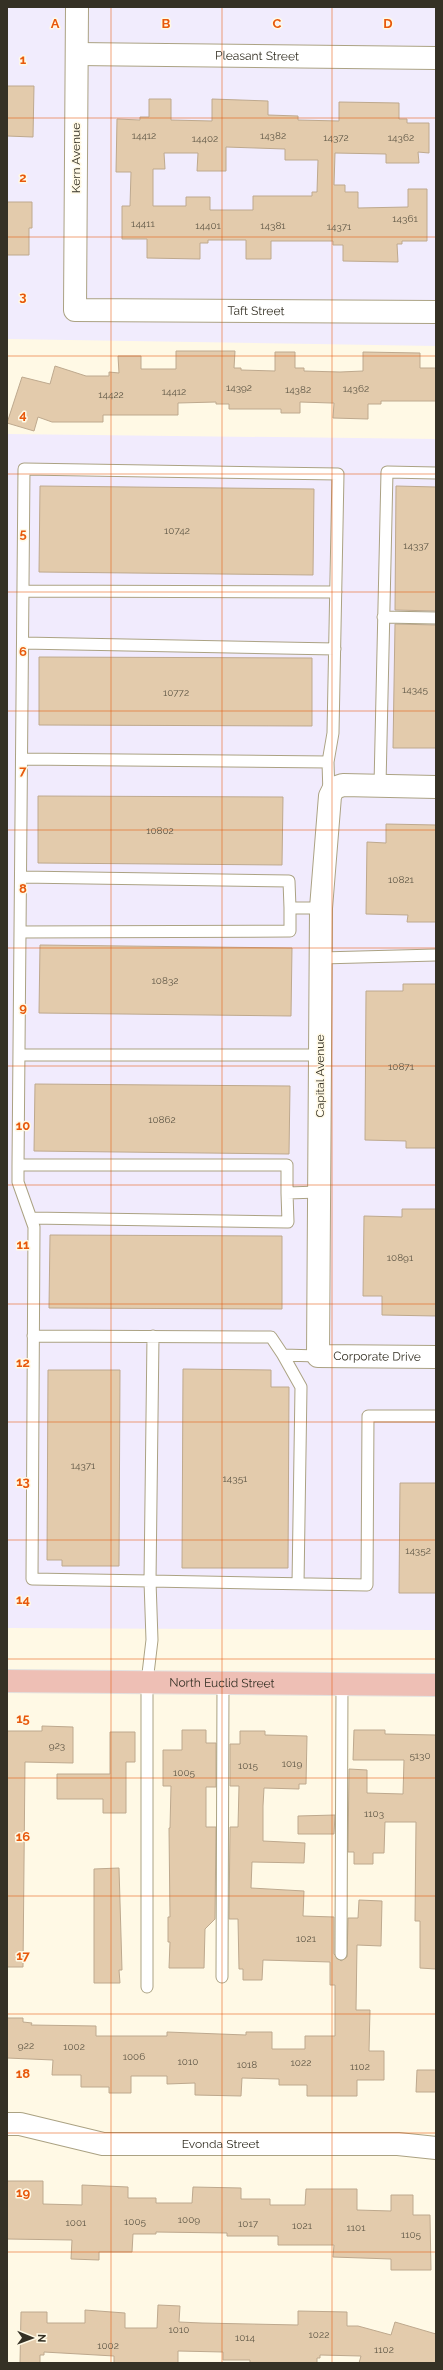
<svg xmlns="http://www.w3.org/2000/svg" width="443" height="2370" viewBox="0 0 443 2370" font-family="Raleway,sans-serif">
<rect width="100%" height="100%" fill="#fff9e5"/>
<!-- commercial -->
<path fill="#f1ecfd" d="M7,7H436V346L7,339Z"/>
<!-- industrial -->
<path fill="#f1ebfd" d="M8,434L436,439V1630L7,1628Z"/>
<!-- building -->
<path fill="#e3cbac" stroke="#bea98e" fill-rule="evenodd" d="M7,86H34L33,137L7,136Z
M149,99H171V120L212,121V99L268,101V115L298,116V120L339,121V102L399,103V119H407V123H429V153L418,152L419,163H386V154L335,153L334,185H345V192H358V208L408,207V189H427V241H402V244H397L398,262L343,261V245H333V241H271V259H246V240H208V243H200V259L147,258V239H122V206H130L131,172H116L117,119L140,120V117H149ZM226,147L285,149V160H318L317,192H312V196H253V210H210V197H186V206H153V169H165L164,153H198L197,171H226Z
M7,202H32V228H29V255H7Z
M176,351H235L234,368H241V370L275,371V352H295V368H304V371L340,372L363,371V352L420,353V368H436V401H381V404H368V419L333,418L334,403H331L300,402V413H281V409H229V404H216V402L178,403V415H103V422H52L38,417L34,431L7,423L22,377L50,384L55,366L86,376H109V372L119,373L118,356H141V369H176Z
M40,486L314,489L313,575L39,572Z
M396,486L436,487V611L395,610Z
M395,624L436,625V748H393Z
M39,657L312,658V726L39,725Z
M38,796L283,797L282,865L38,863Z
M386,824L436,825V922H407L408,915L366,914L367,842L386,843Z
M40,945L292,948L291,1016L39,1013Z
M403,984H436V1148H406V1141L365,1140L366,991H403Z
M35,1084L290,1086L289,1154L34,1151Z
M402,1209H436V1316L382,1315V1296H363L364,1216L402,1217Z
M50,1235L282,1236V1309L49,1308Z
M183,1369L271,1370V1387H289L288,1568H182Z
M48,1370H120L119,1566H62V1560H47Z
M400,1483H436V1593H399Z
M42,1726L73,1727V1763L25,1762L23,1967H7V1731H42Z
M182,1730H206V1743H216V1787H206V1827H216L215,1919L205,1929L204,1968H169L170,1942H168V1917H170L169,1828H170L171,1786H163V1750H182Z
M354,1730H385V1734L436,1735V1969L420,1968V1921H415L416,1822H385L384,1853H373V1864H354V1852H348L349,1769L367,1770V1793L403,1794L404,1760H353Z
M240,1731H265V1735L307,1736L306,1784H299V1789L264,1788L263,1806V1841L305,1843L304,1863L252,1862L251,1888L304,1891L303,1916L334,1917V1954L341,1961L347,1957L348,1918H358L359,1900L382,1901L381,1946L357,1945L356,2010H370L369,2051H384V2080H357V2096H307V2085H279V2079L242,2078L241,2096L195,2095V2083L167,2084V2076H131V2093H109V2087H81V2075H52L53,2060L7,2058V2018H23V2022L32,2023L31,2025L96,2026V2036H167V2032L246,2035V2032H272V2049H305V2036H335V1985H330V1962L263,1960L262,1980H243V1969H239L238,1919H229L230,1827H238L239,1786H230V1744H240Z
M110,1732H135V1762H126V1813H103V1799H57V1774H110Z
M335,1815L334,1834H298V1816Z
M119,1868L122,1970H119L120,1983H94V1869Z
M417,2070H436V2092H416Z
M7,2181H43V2204L82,2205V2185L128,2187V2198H156V2203H192L193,2187L241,2188V2199H270V2205H305L306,2189H357V2210L391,2211V2195H413V2215H430L431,2270H391V2259L333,2257L334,2245H278V2236H227V2233L156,2232V2234H133L132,2252H99V2260L71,2259L72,2240L7,2239Z
M158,2305L180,2306L179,2322L202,2323L298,2325V2311L347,2312V2326H358L391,2335L395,2322L436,2334V2363H359L361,2356L320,2355V2358H317V2363H250V2360H223V2352L178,2351V2363H114V2356L44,2352V2355H40V2363H20L21,2312H47V2323H85V2310L125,2313V2328H157Z"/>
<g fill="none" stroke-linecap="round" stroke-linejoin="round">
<defs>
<path id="lane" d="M24,591L336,592
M383,617L436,618
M23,643L335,649
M22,759L328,762
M380,785L387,472L436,473
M21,877L289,881L290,908H321
M20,932L290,931V908
M321,958L436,955
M19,1055H320
M18,1165H287V1193L319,1192
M31,1218L288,1222L287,1193
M33,1336L271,1337L283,1355
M153,1336L150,1581L367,1585L368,1416H436
M298,1584L301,1387L283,1355L318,1356
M341,1954L342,1684
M222,1977L223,1683
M147,1987V1682L152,1640L150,1581L32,1579L34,1227L18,1182V1165L24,469L338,474L333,733L328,762L329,795"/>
<g id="street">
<path id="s1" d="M77,7L75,310L436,312"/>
<path id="s2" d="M77,54L436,58"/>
<path id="s3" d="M436,787L343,785L334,788L330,796L321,908L318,1356L436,1357"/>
<path id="s4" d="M7,2124H20L103,2144H398L436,2148"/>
</g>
<g id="primary">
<path id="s5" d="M7,1681L436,1685"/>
</g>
</defs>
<!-- lane casing -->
<use href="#lane" stroke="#aba283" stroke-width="13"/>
<!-- street casing -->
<use href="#street" stroke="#aba283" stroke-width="24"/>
<!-- primary casing -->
<use href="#primary" stroke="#e3e2e0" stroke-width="24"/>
<!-- lane -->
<use href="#lane" stroke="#fff" stroke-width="11"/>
<!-- street -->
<use href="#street" stroke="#fff" stroke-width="22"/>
<!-- primary -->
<use href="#primary" stroke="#eebfb5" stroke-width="22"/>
</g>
<!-- grid -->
<path fill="none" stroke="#e8590c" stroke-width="1" stroke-opacity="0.55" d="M111,7V2363M222,7V2363M332,7V2363M7,118H436M7,237H436M7,356H436M7,474H436M7,592H436M7,711H436M7,830H436M7,948H436M7,1066H436M7,1185H436M7,1304H436M7,1422H436M7,1540H436M7,1659H436M7,1778H436M7,1896H436M7,2014H436M7,2133H436M7,2252H436"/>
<g text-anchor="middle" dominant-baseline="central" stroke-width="3" stroke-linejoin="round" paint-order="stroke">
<!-- number labels -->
<g font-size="10" fill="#605847">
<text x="144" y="135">14412</text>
<text x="273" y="135">14382</text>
<text x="336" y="137">14372</text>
<text x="401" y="137">14362</text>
<text x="205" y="138">14402</text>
<text x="405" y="218">14361</text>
<text x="143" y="223">14411</text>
<text x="208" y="225">14401</text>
<text x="273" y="225">14381</text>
<text x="339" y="226">14371</text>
<text x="239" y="387">14392</text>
<text x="356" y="388">14362</text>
<text x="298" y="389">14382</text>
<text x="174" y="391">14412</text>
<text x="111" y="394">14422</text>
<text x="177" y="530">10742</text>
<text x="416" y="545">14337</text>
<text x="415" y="689">14345</text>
<text x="176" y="692">10772</text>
<text x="160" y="830">10802</text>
<text x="401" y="879">10821</text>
<text x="165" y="980">10832</text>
<text x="401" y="1066">10871</text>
<text x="162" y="1119">10862</text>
<text x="400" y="1257">10891</text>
<text x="83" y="1465">14371</text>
<text x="235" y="1478">14351</text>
<text x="418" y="1550">14352</text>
<text x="57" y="1745">923</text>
<text x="420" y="1755">5130</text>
<text x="292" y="1763">1019</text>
<text x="248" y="1765">1015</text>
<text x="184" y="1772">1005</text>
<text x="374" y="1813">1103</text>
<text x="306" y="1938">1021</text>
<text x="26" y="2045">922</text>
<text x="74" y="2046">1002</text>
<text x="134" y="2056">1006</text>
<text x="188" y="2061">1010</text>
<text x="301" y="2062">1022</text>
<text x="247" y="2064">1018</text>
<text x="360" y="2066">1102</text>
<text x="189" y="2219">1009</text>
<text x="135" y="2221">1005</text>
<text x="76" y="2222">1001</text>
<text x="248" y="2223">1017</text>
<text x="302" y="2225">1021</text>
<text x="356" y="2227">1101</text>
<text x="411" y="2234">1105</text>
<text x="179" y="2329">1010</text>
<text x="319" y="2334">1022</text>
<text x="245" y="2337">1014</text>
<text x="108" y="2345">1002</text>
<text x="384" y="2349">1102</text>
</g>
<!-- street labels -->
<g font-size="12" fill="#353125" stroke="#fff9e5">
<text stroke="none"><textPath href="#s2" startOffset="180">Pleasant Street</textPath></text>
<text transform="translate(76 158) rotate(-90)">Kern Avenue</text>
<text stroke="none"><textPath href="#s1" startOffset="484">Taft Street</textPath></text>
<text transform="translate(320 1076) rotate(-90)">Capital Avenue</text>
<text stroke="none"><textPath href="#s3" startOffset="731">Corporate Drive</textPath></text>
<text stroke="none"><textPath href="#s5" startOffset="215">North Euclid Street</textPath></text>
<text stroke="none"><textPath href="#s4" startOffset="216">Evonda Street</textPath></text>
</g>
</g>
<g font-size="13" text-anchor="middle" font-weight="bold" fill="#e8590c" stroke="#fff9e5" stroke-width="3" stroke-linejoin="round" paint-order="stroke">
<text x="55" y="28">A</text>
<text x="166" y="28">B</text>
<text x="277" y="28">C</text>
<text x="388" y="28">D</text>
<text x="23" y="64">1</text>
<text x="23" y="182">2</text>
<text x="23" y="301">3</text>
<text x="23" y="419">4</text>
<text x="23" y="538">5</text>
<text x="23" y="656">6</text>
<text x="23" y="775">7</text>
<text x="23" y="893">8</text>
<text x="23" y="1012">9</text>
<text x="23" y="1130">10</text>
<text x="23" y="1249">11</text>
<text x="23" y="1367">12</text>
<text x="23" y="1486">13</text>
<text x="23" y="1604">14</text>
<text x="23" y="1723">15</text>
<text x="23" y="1841">16</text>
<text x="23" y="1960">17</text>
<text x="23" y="2078">18</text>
<text x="23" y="2197">19</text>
</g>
<!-- border -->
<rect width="443" height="2370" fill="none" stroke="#353125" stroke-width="16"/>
<!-- north arrow -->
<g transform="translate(32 2338) rotate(91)" stroke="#fff9e5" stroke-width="3" paint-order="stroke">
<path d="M0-3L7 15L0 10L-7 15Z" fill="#353125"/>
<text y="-6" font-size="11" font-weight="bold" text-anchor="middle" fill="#353125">N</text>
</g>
</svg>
